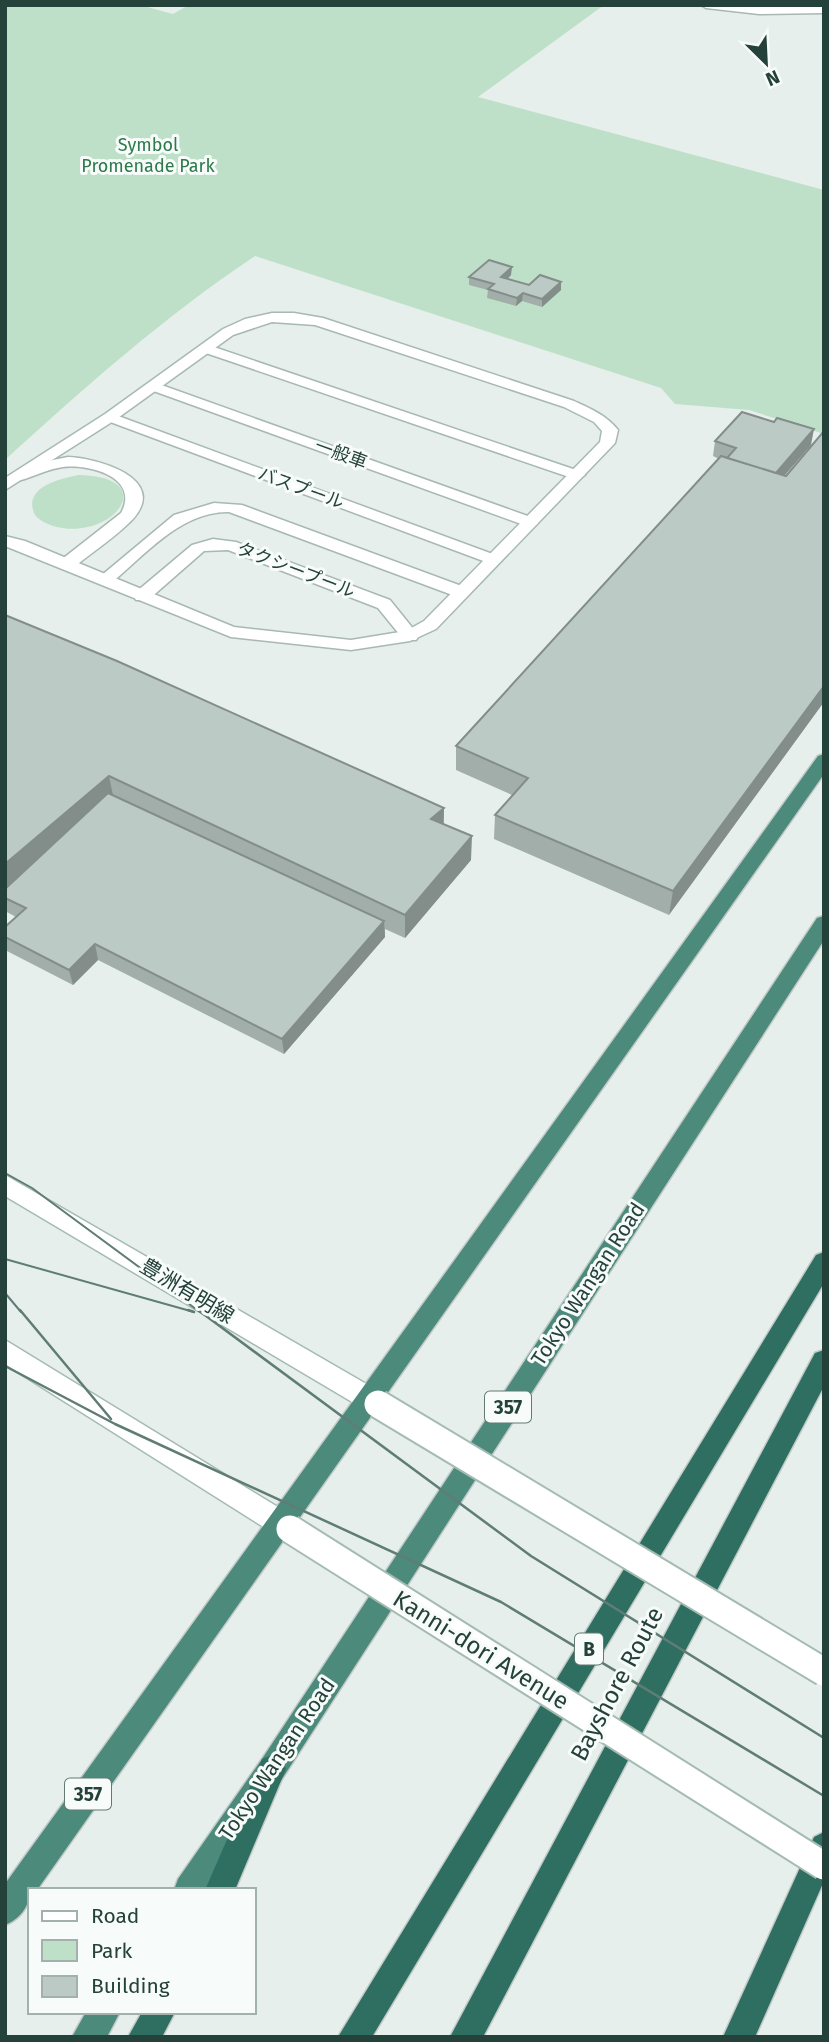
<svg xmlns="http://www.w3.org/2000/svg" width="829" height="2042" viewBox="0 0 829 2042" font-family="'Fira Sans','Noto Sans JP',sans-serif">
<rect width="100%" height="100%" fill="#e6efeb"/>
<!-- green -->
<path fill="#bfe0c8" d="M5,5H140L173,14L189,5H604L478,97L824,190V434L749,410L675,404L661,388L255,256C165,316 85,387 5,460Z
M79,475C164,477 111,543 53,526C45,523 35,519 33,510C26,486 63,478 79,475Z"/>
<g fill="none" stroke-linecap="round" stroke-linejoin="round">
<defs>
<path id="service" d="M205,344L582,472L585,475L577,480L572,478L200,351L198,348Z
M153,382L536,519L538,522L536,525H524L148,389L146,386Z
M110,413L498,556L500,559L492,564L486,562L105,420L103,417Z
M68,457C97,458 169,478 133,519C116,537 92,552 73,568L67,569L59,564L61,560L121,513C140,478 91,464 63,467C48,469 35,476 21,480L13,475L38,463Z
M214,503L242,505L467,588L469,592L467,596H455L229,512C181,511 145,555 110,584L104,585L96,580L174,515Z
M213,539L236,542L390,600L419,636L416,640H404L378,608L228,550L204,551L148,600H136L134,596L136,592L192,545Z"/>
<path id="tertiary" d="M701,5L824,7V13L759,14L706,8Z
M272,313H294L323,318L574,401C591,409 606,415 618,430L615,443L436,629L410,641L351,650L231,637L5,546V536L25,541L234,627L351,640L406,631L424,621L600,442L602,431L594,422L564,407L315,325L272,322L233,335L115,420L5,490V478L105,414L223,329L245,319Z"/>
<path id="secondary" d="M5,1175L387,1396L390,1404L387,1412L378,1415L369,1412L5,1196Z
M5,1340L299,1520L303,1529L299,1538L290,1542L281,1538L5,1364Z"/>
<path id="trunk" d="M824,754V774L37,1890H30C30,1906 20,1919 5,1925V1884L818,756Z
M824,916V940L282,1779L207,1890H174L178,1879L262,1759L817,918Z
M86,2012H120L107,2037H72Z"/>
<path id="motorway" d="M824,1252V1283L372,2037H338L816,1255Z
M824,1350V1386L483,2037H450L815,1353Z
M272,1755L282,1759L286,1769L235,1890H205L262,1759Z
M824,1832V1881L755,2037H723L814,1837Z
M142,2012H175L162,2037H128Z"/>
</defs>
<!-- service casing -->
<use href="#service" stroke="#a8b8b2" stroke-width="3"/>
<!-- tertiary casing -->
<use href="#tertiary" stroke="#a8b8b2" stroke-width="3"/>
<!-- secondary casing -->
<use href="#secondary" stroke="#a4bbb3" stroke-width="3"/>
<!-- trunk casing -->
<use href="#trunk" stroke="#c2cac8" stroke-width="3"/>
<!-- motorway casing -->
<use href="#motorway" stroke="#c2cac8" stroke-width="3"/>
<!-- service -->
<use href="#service" fill="#fff" fill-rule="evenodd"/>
<!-- tertiary -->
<use href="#tertiary" fill="#fff" fill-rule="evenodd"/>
<!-- secondary -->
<use href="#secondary" fill="#fff" fill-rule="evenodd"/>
<!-- trunk -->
<use href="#trunk" fill="#4c8a7c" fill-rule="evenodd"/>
<!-- motorway -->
<use href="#motorway" fill="#2f6f62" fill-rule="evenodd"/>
<!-- tram-far1 -->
<path stroke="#5f7d75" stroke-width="2" d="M5,1173L32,1188L200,1312
M5,1259L194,1312
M5,1293L21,1312"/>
<!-- tram -->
<path stroke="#5f7d75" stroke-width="2.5" d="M20,1310L111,1419
M188,1310L194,1312
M198,1310L531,1556L824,1738
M5,1366L115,1424L501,1602L824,1796"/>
<defs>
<path id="secondary-bridge" d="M378,1404L824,1672
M290,1529L824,1866"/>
</defs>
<!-- secondary-bridge casing -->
<use href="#secondary-bridge" stroke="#a4bbb3" stroke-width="31" stroke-linecap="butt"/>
<!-- secondary-bridge -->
<use href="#secondary-bridge" stroke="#fff" stroke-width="27"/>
</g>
<!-- wall -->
<path fill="#a1aea9" d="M511,275L508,279L529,285L561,290L542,307L522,301L516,306L487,298L488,290L469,285V277Z
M715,441L811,445L784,476L669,915L494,839L495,815L512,795L456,770V746L719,459L713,456Z
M5,615L444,808V824L471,860L405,938L385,929V937L284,1054L98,960L73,985L5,950V927L16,917L5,911Z"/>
<!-- shaded-wall -->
<path fill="#838d89" d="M512,267L511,275L500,285L501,277Z
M561,282V290L542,307V299Z
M523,293L522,301L516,306L517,298Z
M814,429L811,445L770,492L773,476Z
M824,686V702L669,915L673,891Z
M109,776L114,800L5,893V864Z
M444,808L443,832L431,819Z
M472,836L471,860L405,938V915Z
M384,921L385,937L284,1054L282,1039Z
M95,944L98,960L73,985L69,970Z"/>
<!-- building -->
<path fill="#bbcac4" stroke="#838d89" stroke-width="2" d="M489,260L512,267L501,277L529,285L540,275L561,282L542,299L523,293L517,298L488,289L494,284L469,277Z
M742,412L774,422L777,418L814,429L776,473L727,458L736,448L715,441Z
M824,431V686L673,891L495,815L528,778L456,746L721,456L786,476Z
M5,615L117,661L444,808L431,819L472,836L405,915L109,776L5,864Z
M108,793L384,921L282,1039L95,944L69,970L5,937V927L26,908L5,898V889Z"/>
<g text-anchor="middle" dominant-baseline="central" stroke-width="6" stroke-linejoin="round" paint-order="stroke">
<!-- far-park labels -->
<g font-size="18" fill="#2d7a4b" stroke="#f7fbf9">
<text x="148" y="145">Symbol<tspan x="148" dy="21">Promenade Park</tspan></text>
</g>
<!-- far-street labels -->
<g font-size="18" fill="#24423a" stroke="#f7fbf9">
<text transform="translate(341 454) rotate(20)">一般車</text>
<text transform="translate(301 488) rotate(20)">バスプール</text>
<text transform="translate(296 570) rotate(21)">タクシープール</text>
</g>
<!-- shield labels -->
<g fill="#f7fbf9" stroke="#637a73" stroke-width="2">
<rect x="485" y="1391.5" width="46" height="31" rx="5"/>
<rect x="575" y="1633.5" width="28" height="31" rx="5"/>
<rect x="65" y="1778.5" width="46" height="31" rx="5"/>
</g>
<g font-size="19" font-weight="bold" fill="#24423a">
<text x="508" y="1407">357</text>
<text x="589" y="1649">B</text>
<text x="88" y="1794">357</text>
</g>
<!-- street labels -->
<g font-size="21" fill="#24423a" stroke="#f7fbf9">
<text transform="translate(588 1284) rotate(-57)">Tokyo Wangan Road</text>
<text transform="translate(187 1291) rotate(31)">豊洲有明線</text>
<text transform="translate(277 1759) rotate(-56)">Tokyo Wangan Road</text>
</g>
<!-- near-street labels -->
<g font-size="24" fill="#24423a" stroke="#f7fbf9">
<text transform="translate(481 1650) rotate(32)">Kanni-dori Avenue</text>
<text transform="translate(617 1684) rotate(-62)">Bayshore Route</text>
</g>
</g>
<!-- border -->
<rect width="829" height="2042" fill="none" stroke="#24423a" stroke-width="14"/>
<!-- legend -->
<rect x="28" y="1888" width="228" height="126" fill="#f7fbf9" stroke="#a3b1ad" stroke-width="2"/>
<rect x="42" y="1911" width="35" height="10" fill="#ffffff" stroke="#a3b1ad" stroke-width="2"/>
<text x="91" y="1923" font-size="21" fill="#24423a">Road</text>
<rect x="42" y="1940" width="35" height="21" fill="#bfe0c8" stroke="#a3b1ad" stroke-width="2"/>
<text x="91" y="1958" font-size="21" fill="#24423a">Park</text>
<rect x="42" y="1976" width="35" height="21" fill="#bbcac4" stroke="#a3b1ad" stroke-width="2"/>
<text x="91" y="1993" font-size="21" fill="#24423a">Building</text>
<!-- north arrow -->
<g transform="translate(766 63) rotate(156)" stroke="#f7fbf9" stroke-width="5" paint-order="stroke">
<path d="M0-5L12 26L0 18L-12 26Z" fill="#24423a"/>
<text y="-10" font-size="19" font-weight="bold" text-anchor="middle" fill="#24423a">N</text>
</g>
</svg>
